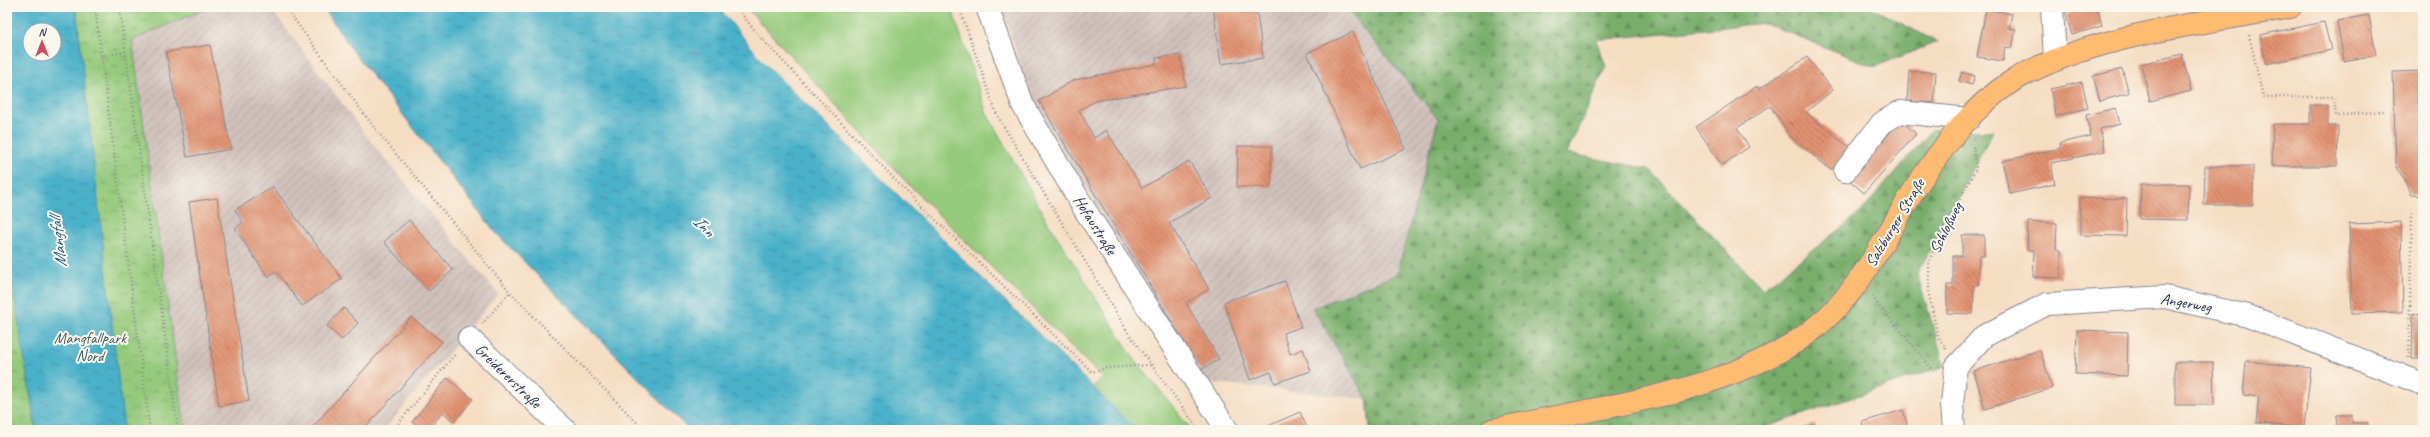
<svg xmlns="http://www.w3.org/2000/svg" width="2430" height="437" viewBox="0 0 2430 437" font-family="Caveat,sans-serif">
<defs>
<pattern id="industrial-furrows" width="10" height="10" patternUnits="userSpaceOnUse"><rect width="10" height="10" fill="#cfc0ba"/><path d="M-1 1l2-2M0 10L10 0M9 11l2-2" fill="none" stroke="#b1a5a2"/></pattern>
<pattern id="forest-firs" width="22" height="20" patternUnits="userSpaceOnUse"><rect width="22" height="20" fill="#78ae6b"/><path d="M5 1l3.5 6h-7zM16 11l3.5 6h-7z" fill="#628e5b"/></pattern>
<pattern id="park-crowns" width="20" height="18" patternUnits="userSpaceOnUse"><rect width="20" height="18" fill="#95ca7b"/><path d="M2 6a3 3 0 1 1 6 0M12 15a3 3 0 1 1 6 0" fill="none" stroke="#79a468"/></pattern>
<pattern id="water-ripples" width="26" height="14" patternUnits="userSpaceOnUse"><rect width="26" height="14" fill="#4ab1c9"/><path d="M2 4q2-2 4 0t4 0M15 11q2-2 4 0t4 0" fill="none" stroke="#3d90a6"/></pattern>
<pattern id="building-back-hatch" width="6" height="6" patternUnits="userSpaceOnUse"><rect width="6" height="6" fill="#e19170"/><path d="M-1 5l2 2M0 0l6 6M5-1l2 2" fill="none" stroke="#b6775f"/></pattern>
</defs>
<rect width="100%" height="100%" fill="#fbf7ec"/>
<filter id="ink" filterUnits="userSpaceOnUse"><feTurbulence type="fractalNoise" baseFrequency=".025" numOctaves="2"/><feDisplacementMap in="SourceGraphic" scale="8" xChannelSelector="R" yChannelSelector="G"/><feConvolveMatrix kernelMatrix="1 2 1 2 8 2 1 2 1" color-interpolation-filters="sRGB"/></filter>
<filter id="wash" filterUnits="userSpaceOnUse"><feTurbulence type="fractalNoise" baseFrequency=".012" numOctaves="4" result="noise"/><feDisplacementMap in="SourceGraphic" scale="16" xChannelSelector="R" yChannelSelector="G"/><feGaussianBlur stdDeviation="0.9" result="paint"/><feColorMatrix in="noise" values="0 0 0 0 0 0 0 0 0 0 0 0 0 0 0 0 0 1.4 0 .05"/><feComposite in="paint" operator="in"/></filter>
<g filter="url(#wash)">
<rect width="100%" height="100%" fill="#f5ddc2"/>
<!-- industrial -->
<path fill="url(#industrial-furrows)" d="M210,7H270L364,133L498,294L384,430H185L132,40Z
M1001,7H1345L1438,119L1397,274L1313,308L1367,399L1205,382L1033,102Z"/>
<!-- green -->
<path fill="#95ca7b" stroke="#587c6c" d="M746,7H951L987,114L1049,224L1134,359L1192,430H1136L1091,388L1103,378L910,186Z"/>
<!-- forest -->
<path fill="url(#forest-firs)" stroke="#4a6e64" d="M1345,7H1870L1937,42L1874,67L1765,23L1596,40L1606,66L1567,153L1649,169L1763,289L1860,213L1932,130L1993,131L1917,274L1945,366L1757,430H1370L1367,399L1313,308L1397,274L1438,119Z"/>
<!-- park -->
<path fill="url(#park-crowns)" stroke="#587c6c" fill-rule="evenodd" d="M7,7H210L132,40L185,430H7ZM30,30H54V54H30Z"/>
<!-- water -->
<path fill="url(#water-ripples)" stroke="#327094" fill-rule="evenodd" d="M7,7H76L124,430H36L7,253ZM30,30H54V54H30Z
M323,7H718L765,64L1136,430H689L496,233L355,54Z"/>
<g id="blocks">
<!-- building -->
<path fill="url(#building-back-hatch)" d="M1213,7H1256L1263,58L1221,64Z
M2064,7H2097L2102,26L2072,35Z
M1986,9L2012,14L2009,28L2016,29L2012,48L2005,47L2003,61L1977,57Z
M2369,15L2376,55L2344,61L2337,21Z
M2324,22L2331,50L2266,64L2260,35Z
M1353,32L1406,149L1360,169L1307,53Z
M210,45L231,149L187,157L166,52Z
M2182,54L2191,91L2150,101L2141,64Z
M1180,55L1186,86L1095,101L1079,110L1094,138L1106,130L1142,188L1189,161L1212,198L1169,223L1209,289L1186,303L1219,359L1201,370L1039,101L1074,80L1156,64V58Z
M1807,57L1833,90L1806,112L1850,148L1831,170L1790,136L1770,106L1737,128L1749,147L1722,165L1696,127L1757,86L1759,89Z
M2122,69L2129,93L2100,101L2093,76Z
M1909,71L1936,72L1934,103L1907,101Z
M2423,71V196L2412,195L2396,165L2393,72Z
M1962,72L1975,76L1972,85L1959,81Z
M2082,82L2088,108L2056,116L2050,89Z
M2310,105H2328V126H2338L2337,166H2272L2273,124H2310Z
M2116,108L2120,124L2100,129L2105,151L2051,163L2055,184L2010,194L2002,161L2061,148L2060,143L2091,136L2086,115Z
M1901,120L1916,134L1864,193L1849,180Z
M1238,146H1272L1271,187H1237Z
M2205,166H2253V205H2204Z
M2141,184H2189L2188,220L2140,219Z
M273,187L342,279L302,306L276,271L268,277L235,229L243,222L235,210Z
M217,198L249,401L219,406L189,202Z
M2080,198L2127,199L2126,236L2080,235Z
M409,220L453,270L429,291L384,242Z
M2028,222L2057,223L2056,250H2061V278L2033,277L2034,250H2027Z
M2401,222L2403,312L2352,313L2349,224Z
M1962,235H1984V256H1979L1978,285H1974L1973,314L1947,313V285H1953V256H1962Z
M1285,281L1301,327L1283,333L1290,354L1303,349L1311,371L1275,383L1271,372L1250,380L1224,302Z
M344,308L358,323L342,340L327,326Z
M2413,313L2423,316V359H2412Z
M411,317L442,342L363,430H310Z
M2077,330L2128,332L2127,376L2075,374Z
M2040,350L2052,388L1985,409L1974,371Z
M2246,361L2311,368L2304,428L2256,423L2259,397L2243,395Z
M2175,362H2213L2214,405H2175Z
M447,378L473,399L454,422L443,412L428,430H422L412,422Z
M1903,410L1909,430H1864L1862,422Z
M1300,412L1308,430H1262L1261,429Z
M2337,415H2352V423H2368V430H2336Z
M1815,424L1817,430H1797Z"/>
</g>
</g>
<g filter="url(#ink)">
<use href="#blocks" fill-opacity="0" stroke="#888690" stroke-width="1"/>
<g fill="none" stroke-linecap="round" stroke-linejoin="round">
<defs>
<path id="minor" d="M987,7L1023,105L1085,210L1227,430
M2052,7L2055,60
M1845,171L1882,123L1900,112L1969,119
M469,338L565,430
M1954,430L1952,404L1956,367L1984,336L2047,304L2165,297L2248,316L2423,384"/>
<path id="major" d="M1492,430C1594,407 1706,398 1797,341C1858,302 1881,241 1918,184C1942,148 1973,106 2011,82C2088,35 2202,24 2290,7"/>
</defs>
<!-- minor casing -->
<use href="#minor" stroke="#888690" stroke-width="24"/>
<!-- major casing -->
<use href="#major" stroke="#888690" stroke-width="24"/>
<!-- path -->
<path stroke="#888690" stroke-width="2.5" stroke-dasharray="1 3" stroke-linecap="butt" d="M95,7L150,430
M132,7L120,12L178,430
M285,7L373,126L510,292L644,430
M736,7L761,38L902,187L1092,372L1106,368L1151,365
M959,7L997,115L1129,334L1199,430
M2421,7L2423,43
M2249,35L2263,97H2334L2336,116L2384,111
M101,56L125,52
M1872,297L1934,371
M482,324L510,292
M1946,349L1938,336L1929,295V262L1939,237L1976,169L1973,145
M2409,358L2412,210
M393,430L456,353
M1433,430L1478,414"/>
<!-- minor -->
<use href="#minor" stroke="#fff" stroke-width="22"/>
<!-- major -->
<use href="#major" stroke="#ffbb71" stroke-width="22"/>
</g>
</g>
<g text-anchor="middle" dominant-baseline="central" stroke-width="4" stroke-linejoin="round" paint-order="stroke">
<!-- street labels -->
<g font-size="16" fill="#1b2f5e" stroke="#fbf7ec">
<text transform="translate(1895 223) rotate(-59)">Salzburger Straße</text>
<text transform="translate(1095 225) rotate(58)">Hofaustraße</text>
<text transform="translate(1946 228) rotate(-63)">Schloßweg</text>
<text transform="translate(2186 303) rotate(10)">Angerweg</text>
<text transform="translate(508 376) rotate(44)">Greidererstraße</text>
</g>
<!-- park labels -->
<g font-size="16" fill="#405e67" stroke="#fbf7ec">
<text x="90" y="338">Mangfallpark<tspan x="90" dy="18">Nord</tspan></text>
</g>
<!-- water labels -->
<g font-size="17" font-style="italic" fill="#2b5c83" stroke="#fbf7ec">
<text transform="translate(704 226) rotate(45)">Inn</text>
<text transform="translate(58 242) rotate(-97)">Mangfall</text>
</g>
</g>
<!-- margin -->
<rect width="2430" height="437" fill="none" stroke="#fbf7ec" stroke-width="24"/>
<!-- north arrow -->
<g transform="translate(42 42)"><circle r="19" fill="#fbf7ec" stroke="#a1a7b3"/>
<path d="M0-3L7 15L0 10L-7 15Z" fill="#d1495b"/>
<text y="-6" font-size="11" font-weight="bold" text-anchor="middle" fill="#1b2f5e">N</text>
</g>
</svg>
